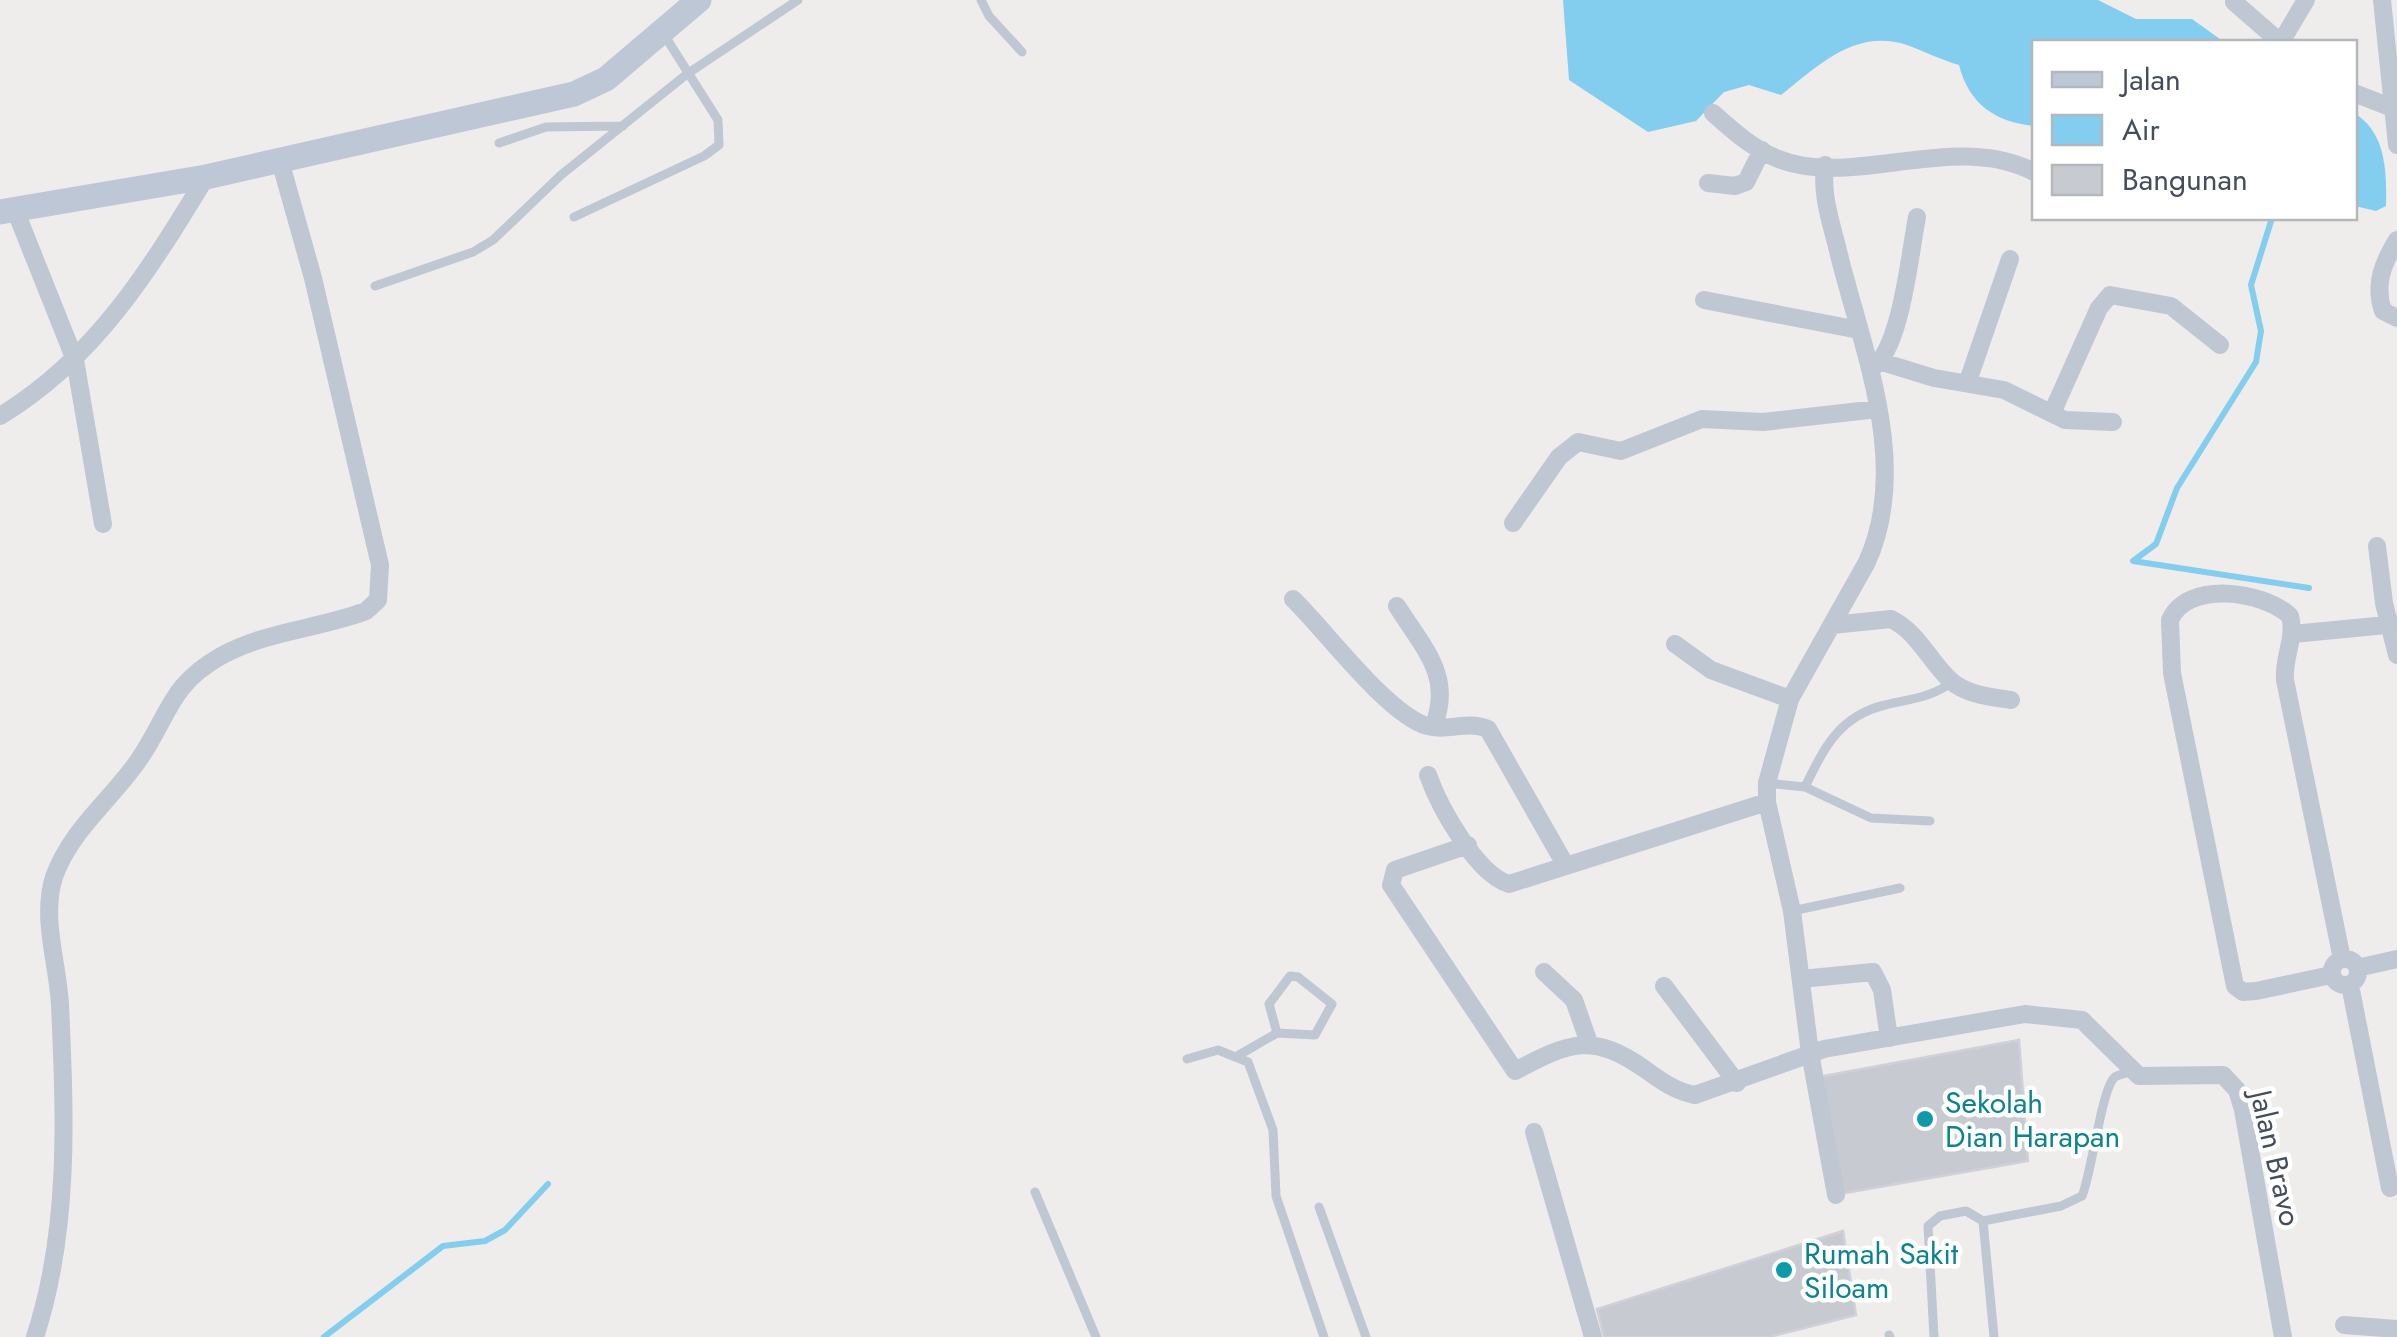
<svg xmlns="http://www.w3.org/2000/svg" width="2397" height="1337" viewBox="0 0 2397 1337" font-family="Jost,sans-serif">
<rect width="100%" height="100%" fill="#efecec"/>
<!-- water -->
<path fill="#83cdee" d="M1563,0H2098L2136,19H2192L2224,42H2034V126C1995,122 1969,104 1959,65C1941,60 1924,51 1907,45C1855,28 1818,66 1781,95L1749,85L1724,92L1696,121L1648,132L1569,80Z
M2354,113C2386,132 2387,172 2386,206L2376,211L2355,206Z"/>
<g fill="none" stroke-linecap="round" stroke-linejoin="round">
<!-- stream -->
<path stroke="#83cdee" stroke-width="6" d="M2272,218L2251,285L2261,331L2256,362L2177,488L2156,544L2133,561L2309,588
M324,1337L443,1246L485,1241L505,1230L548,1184"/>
</g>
<!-- building -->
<path fill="#c8cad2" stroke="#d0d1d8" stroke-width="2.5" d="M2019,1040L2028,1161L1839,1194L1818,1077Z
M1843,1231L1856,1315L1769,1337H1604L1597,1309Z"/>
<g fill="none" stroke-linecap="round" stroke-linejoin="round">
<!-- lane -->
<path stroke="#bec7d2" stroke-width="9" d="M981,0L989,16L1022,52
M499,143L546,127L623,126
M574,217L704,156L719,145L718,120L663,33
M375,286L473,252L493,240L561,175L687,74L798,0
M1767,783L1805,787L1871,818L1930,821
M1805,787C1824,748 1839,716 1885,705C1909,699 1931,698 1952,682
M1792,911L1900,888
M1239,1055L1277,1033L1315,1035L1332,1004L1298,977L1290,976L1269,1004L1277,1033
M1187,1059L1218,1050L1248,1062L1273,1130L1276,1196L1324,1337
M1035,1192L1096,1337
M1319,1207L1366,1337
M1983,1221L2061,1206L2082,1196C2092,1172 2102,1086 2115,1077C2120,1074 2126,1073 2131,1072
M1889,1335L1890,1337
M1934,1337L1928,1226L1940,1216L1966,1211L1983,1221L1994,1337"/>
<!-- street -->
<path stroke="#bec7d2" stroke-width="18" d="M2382,0L2397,145
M2234,2L2280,42
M2281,42L2306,0
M2354,93L2390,107
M1713,113C1732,130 1752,148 1776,158C1852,190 1954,130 2034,172
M1825,165C1821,198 1832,224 1839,255C1863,351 1911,465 1867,562L1790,699L1767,783V802L1792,911L1810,1053L1836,1195
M1708,183L1735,186L1746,182L1762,150
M14,207L75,360L103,524
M2397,240C2383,263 2374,284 2383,311L2397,318
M1704,300L1859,330
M1882,362L1934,378L2004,390L2065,420L2113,422
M1872,368C1901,350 1910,252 1917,217
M1968,381L2010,259
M2052,413L2099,308L2110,295L2171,306L2220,345
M0,416C95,359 150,269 206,177
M1513,523L1559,457L1578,442L1621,451L1702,419L1763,422L1878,409
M2377,546L2384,603L2397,655
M1293,599C1326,631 1387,714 1427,726C1447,732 1467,720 1488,729L1566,866
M1397,606C1423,648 1454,676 1433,727
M1832,625L1891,619C1919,633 1929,661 1951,681C1967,695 1992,697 2011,700
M2293,634L2397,624
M1675,644L1711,670L1790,699
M1428,775C1439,806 1476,874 1509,884L1767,802
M1468,845L1395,870L1391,885L1515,1071C1570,1042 1592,1032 1646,1070C1661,1081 1677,1092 1695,1095L1824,1049L2025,1014L2082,1020L2139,1076L2223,1075L2237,1090L2243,1110L2283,1337
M2332 972a13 13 0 1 1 26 0a13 13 0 1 1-26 0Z
M2357,968L2397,959
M1544,972L1574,1000L1589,1043
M2331,975L2256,991L2243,992L2235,986L2172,673L2170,620C2187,580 2264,591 2290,616C2296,638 2283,657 2285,680L2342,959
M1801,979L1873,972L1882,990L1889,1038
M2350,985L2390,1188
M1664,986L1737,1083
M1534,1132L1593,1337
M2344,1325L2397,1329
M35,1337C70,1230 65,1116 60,1005C58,964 41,918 54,877C70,831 111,800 138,761C170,715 168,686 221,656C266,631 318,629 366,611L378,600L380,565L313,278L279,157"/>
<!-- secondary -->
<path stroke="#bec7d6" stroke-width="25" d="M0,212L206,177L574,94L606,79L699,0"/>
</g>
<!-- markers -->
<g fill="#0f9aa8" stroke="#fff" stroke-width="4">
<circle cx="1925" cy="1119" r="10"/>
<circle cx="1784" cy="1270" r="10"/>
</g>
<g text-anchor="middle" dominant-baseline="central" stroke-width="9" stroke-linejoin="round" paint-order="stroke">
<!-- culture labels -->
<g font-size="30" fill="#0d838f" stroke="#fff" text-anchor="start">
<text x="1945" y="1102">Sekolah<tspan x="1945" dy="34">Dian Harapan</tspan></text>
<text x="1804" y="1253">Rumah Sakit<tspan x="1804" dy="34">Siloam</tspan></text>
</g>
<!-- street labels -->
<g font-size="30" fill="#444d5a" stroke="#fff">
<text transform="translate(2276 1158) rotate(77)">Jalan Bravo</text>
</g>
</g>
<!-- legend -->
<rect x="2032" y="40" width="325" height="180" fill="#ffffff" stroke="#b4b8bd" stroke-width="2.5"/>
<rect x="2052" y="72" width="50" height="15" fill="#bec7d6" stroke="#b4b8bd" stroke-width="2.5"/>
<text x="2122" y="90" font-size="30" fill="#444d5a">Jalan</text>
<rect x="2052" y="115" width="50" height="30" fill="#83cdee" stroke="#b4b8bd" stroke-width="2.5"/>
<text x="2122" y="140" font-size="30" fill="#444d5a">Air</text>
<rect x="2052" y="165" width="50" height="30" fill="#c8cad2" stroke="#b4b8bd" stroke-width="2.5"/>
<text x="2122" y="190" font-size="30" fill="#444d5a">Bangunan</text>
</svg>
